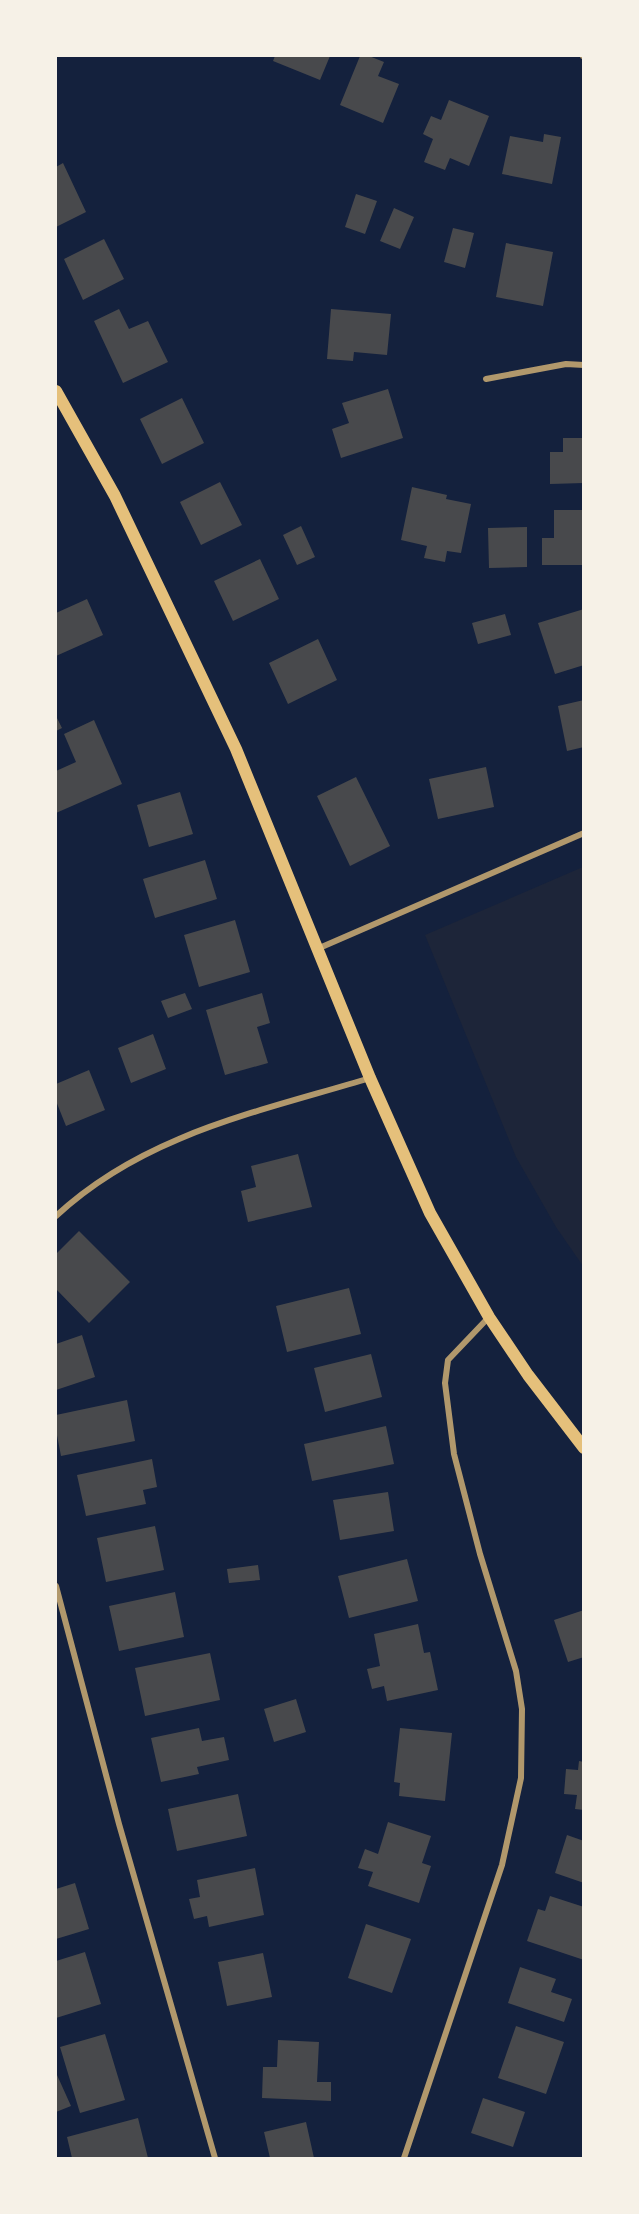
<svg xmlns="http://www.w3.org/2000/svg" width="639" height="2214" viewBox="0 0 639 2214" font-family="'Varela Round',sans-serif">
<rect width="100%" height="100%" fill="#14213d"/>
<!-- green -->
<path fill="#1d2539" d="M583,867V1266L556,1227L516,1157L425,935Z"/>
<!-- building -->
<path fill="#48494c" d="M275,56H330L320,80L273,61Z
M360,56H369L384,62L378,76L399,84L383,123L340,105Z
M449,100L489,116L469,166L450,158L445,170L424,162L433,139L423,134L431,116L441,120Z
M544,134L561,137L552,184L502,174L510,136L543,142Z
M63,163L86,212L56,227V167Z
M356,194L377,201L365,234L345,227Z
M394,208L414,217L400,249L380,241Z
M453,228L474,233L465,268L444,262Z
M104,239L124,279L83,300L64,259Z
M506,243L553,252L543,306L496,297Z
M119,309L129,329L148,321L168,362L123,383L94,321Z
M331,309L391,314L387,355L354,352L353,361L327,359Z
M388,389L403,438L341,458L332,429L349,423L342,403Z
M182,398L204,443L162,464L140,419Z
M563,438H584V483L550,484V452H563Z
M220,482L242,525L201,545L180,502Z
M412,487L447,495L446,499L471,504L461,553L447,551L445,562L424,558L427,546L401,540Z
M554,510H584V565H542V538H554Z
M301,526L315,557L297,565L283,535Z
M527,527V567L489,568L488,528Z
M260,559L279,599L233,621L214,581Z
M87,599L103,635L56,656V613Z
M584,609V665L555,674L538,623Z
M505,614L511,635L478,644L472,623Z
M318,639L337,680L288,704L269,663Z
M584,700V747L567,751L558,706Z
M56,716L62,728L56,731Z
M94,720L122,784L56,813V771L76,762L64,734Z
M486,767L494,807L438,819L429,779Z
M356,777L390,846L350,866L317,796Z
M180,792L193,834L149,847L137,805Z
M205,860L217,899L155,918L143,879Z
M235,920L250,972L199,987L184,935Z
M185,993L192,1009L168,1018L161,1001Z
M262,993L270,1023L257,1027L268,1063L225,1075L206,1010Z
M153,1034L166,1069L131,1083L118,1048Z
M89,1070L105,1110L66,1126L56,1101V1084Z
M298,1154L312,1207L248,1222L241,1191L256,1187L251,1166Z
M79,1231L130,1282L89,1323L56,1289V1254Z
M349,1288L361,1334L287,1352L276,1306Z
M82,1335L95,1377L56,1390V1344Z
M371,1354L382,1397L325,1412L314,1368Z
M127,1400L135,1441L61,1456L56,1430V1415Z
M386,1426L394,1464L312,1481L304,1444Z
M152,1459L157,1487L143,1490L146,1504L86,1516L77,1475Z
M388,1492L394,1531L340,1540L333,1500Z
M155,1526L164,1570L106,1582L97,1538Z
M407,1559L418,1601L349,1618L338,1576Z
M258,1565L260,1580L229,1583L227,1569Z
M175,1592L184,1637L119,1651L109,1606Z
M584,1610V1657L568,1662L554,1620Z
M418,1624L424,1653L430,1652L438,1690L387,1701L384,1686L372,1689L367,1669L380,1666L374,1634Z
M210,1653L220,1700L145,1716L135,1668Z
M296,1699L306,1732L274,1742L264,1709Z
M199,1728L202,1741L224,1737L229,1760L197,1767L199,1774L161,1782L151,1738Z
M400,1728L452,1733L445,1801L399,1796L400,1783L394,1782Z
M579,1761L584,1762V1810L575,1809L577,1795L564,1794L566,1769L578,1770Z
M238,1794L247,1836L177,1851L168,1809Z
M388,1822L431,1836L422,1863L431,1866L419,1903L368,1886L373,1872L358,1868L365,1849L378,1854Z
M567,1835L584,1841V1883L555,1873Z
M255,1868L264,1915L209,1927L207,1916L194,1919L189,1899L200,1897L197,1880Z
M75,1883L89,1929L56,1939V1889Z
M550,1896L584,1907V1960L527,1941L538,1909L545,1911Z
M366,1924L411,1939L392,1993L348,1978Z
M85,1952L101,2004L56,2018V1961Z
M263,1953L272,1997L227,2006L218,1962Z
M520,1967L556,1979L551,1992L572,1999L564,2022L508,2003Z
M516,2026L564,2042L546,2094L498,2078Z
M105,2034L125,2100L80,2113L60,2047Z
M278,2040L319,2042L317,2082H331V2101L262,2098L263,2067H277Z
M57,2075L71,2106L56,2112V2076Z
M483,2098L525,2112L513,2147L471,2133Z
M138,2118L148,2158H72L67,2137Z
M306,2122L314,2158H270L264,2132Z"/>
<g fill="none" stroke-linecap="round" stroke-linejoin="round">
<!-- minor -->
<path stroke="#b1986c" stroke-width="6" d="M583,56H584
M486,379L566,364L584,365
M317,949L584,833
M56,1216C144,1134 258,1112 370,1078
M56,1586L119,1824L215,2158
M404,2158L502,1865L521,1778L522,1709L516,1671L480,1554L454,1454L445,1383L448,1360L489,1317"/>
<!-- secondary -->
<path stroke="#e5c07b" stroke-width="12" d="M56,391L115,496L236,749L370,1078L430,1213L489,1317L528,1375L584,1448"/>
</g>
<!-- border -->
<rect width="639" height="2214" fill="none" stroke="#f6f1e7" stroke-width="114"/>
</svg>
